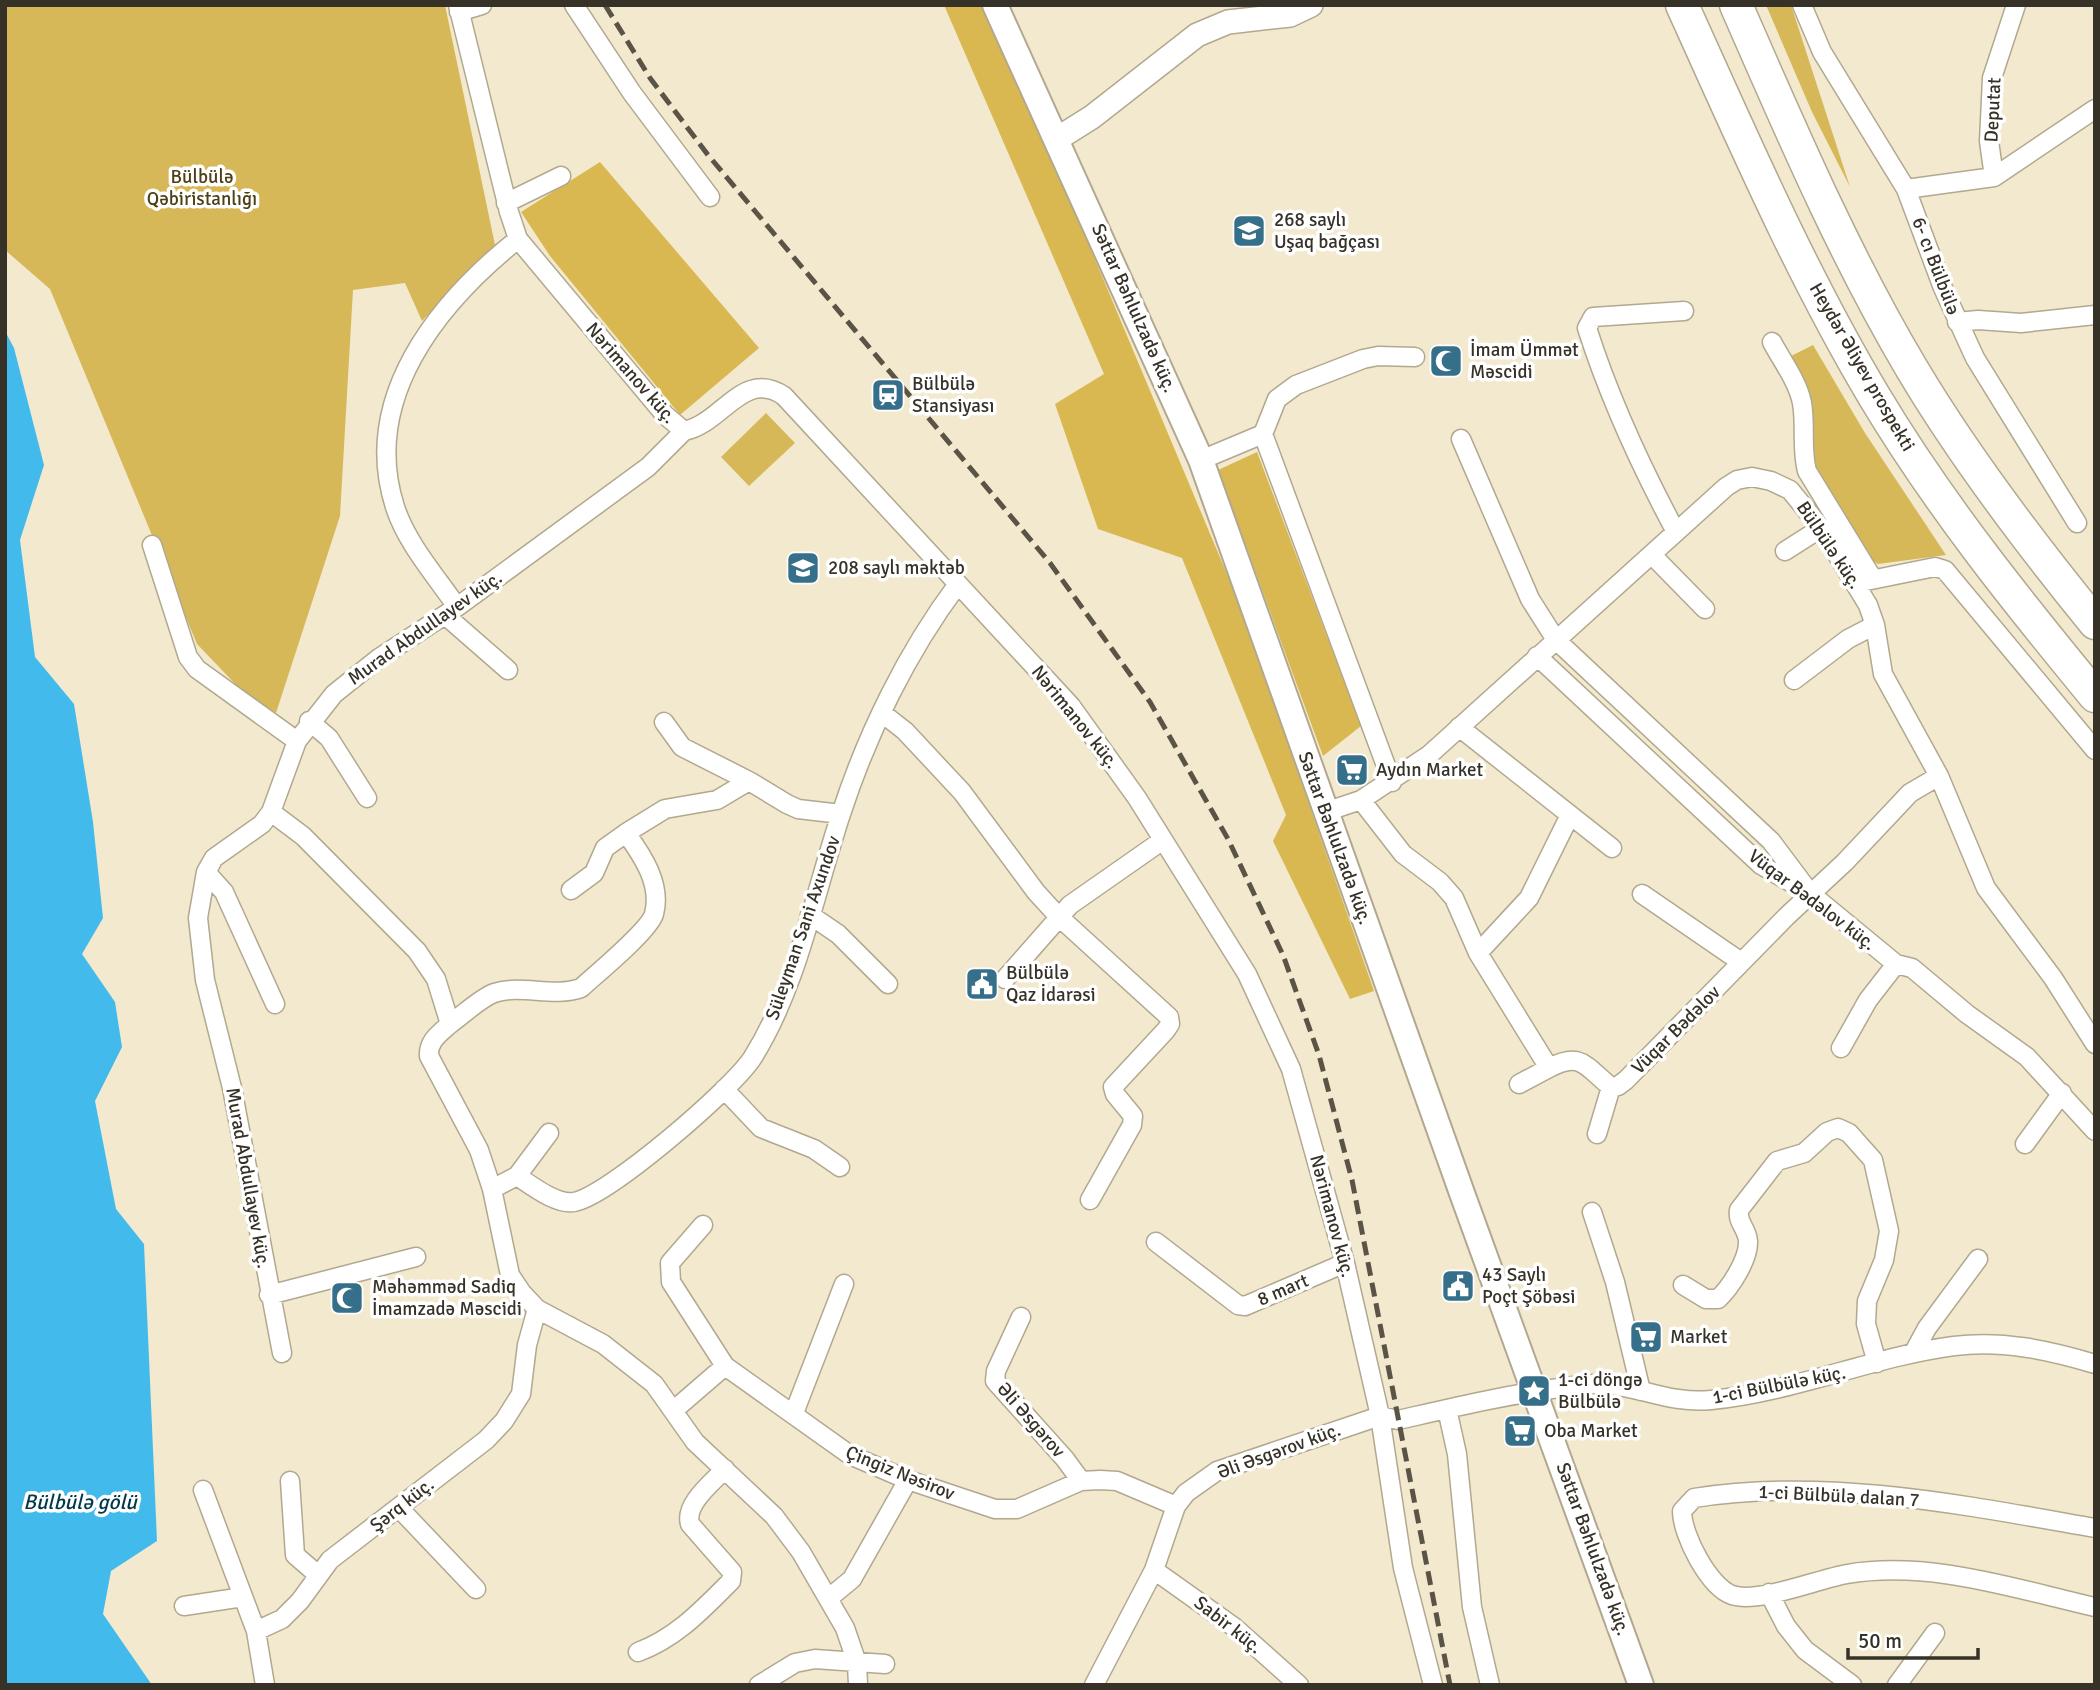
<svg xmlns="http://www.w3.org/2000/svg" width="2100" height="1690" viewBox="0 0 2100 1690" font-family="Signika,sans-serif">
<rect width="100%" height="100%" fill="#f3e9ce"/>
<!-- green -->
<path fill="#d7b859" d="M5,5H445L495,245L422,321L405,283L353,290L340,516L276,713L240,689L197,644L50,289L5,250Z
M1766,5H1791L1850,187L1812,112Z
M1813,345L1865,433L1946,555L1878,564L1866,557L1811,464L1789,357Z
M766,413L795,443L749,486L721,457Z"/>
<!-- forest -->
<path fill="#d9b852" d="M944,5H983L1060,176L1237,598L1374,991L1350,999L1273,841L1286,815L1182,558L1098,529L1055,404L1104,374Z
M600,162L759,348L680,415L550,256L521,212Z
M1257,452L1361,726L1323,756L1218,470Z"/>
<!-- water -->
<path fill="#42bbec" d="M5,331L14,348L44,465L20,540L35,657L74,704L93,822L103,918L82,954L115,1002L122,1047L95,1101L116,1209L144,1244L157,1541L111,1571L103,1614L152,1685H5Z"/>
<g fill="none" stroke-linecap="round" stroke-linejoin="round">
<defs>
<path id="minor" d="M458,5L509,212L518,239L665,415L684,431C722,424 743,368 784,396L1071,706L1137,798L1247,974L1291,1069L1345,1263L1380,1416L1403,1568L1433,1685
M574,5L632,93L710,197
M1802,5L1822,52L1906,189L1943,288L1975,358L2077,523
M459,12L482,5
M1994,177L1989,141L1992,78L2016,5
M1906,189L1994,177L2095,109
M506,203L561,176
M1957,322L1978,320L2021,323L2095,315
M1772,342C1782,361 1798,382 1802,403C1806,426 1801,449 1807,471L1873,579
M1461,439L1530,599L1556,640L1771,841L1804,885
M1201,460L1263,434
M1676,532C1640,465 1610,400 1587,328L1593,317L1684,311
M152,545L188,657L197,669L297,741
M1785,551L1821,528
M1652,555L1705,609
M1856,583L1935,567L1945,570L2095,750
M457,607C436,576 407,544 395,507C360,398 438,303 518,239
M445,615L508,670
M1537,656L1761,865L1811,894L1896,964L1912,968L1967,1014L2027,1057L2095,1131
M1794,680L1848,639L1875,625
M882,713L905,731L962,792L1036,892L1058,916L1169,1017L1170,1024L1166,1030L1113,1087L1115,1094L1133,1116L1132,1125L1090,1200
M309,721L329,738L367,798
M664,722L682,747L749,781L787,804L798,809L841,814
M1459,727L1612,848
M1392,782L1263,434L1277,399L1296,385L1363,359L1378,356L1415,357
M1361,800L1403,854L1440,882L1454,898L1478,953L1549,1068C1581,1051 1585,1066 1611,1087L1618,1086L1626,1080L1787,916L1845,862L1910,793L1939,776
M271,812L303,836L417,951L436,979L450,1024C439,1034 428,1041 429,1056L479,1150L492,1189L510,1275L522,1293L537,1309L603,1344L654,1384L695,1442L774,1516L801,1552L845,1628L857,1663L858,1685
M1325,812L1361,800L1429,755L1726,487L1737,480L1752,477L1771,481L1790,490L1821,528L1868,605L1875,625L1883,674L1939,776L1986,888L2053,978L2095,1044
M206,872L224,892L275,1004
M571,890L594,873L605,848L626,833
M1642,894L1741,962
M810,915L838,934L888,984
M1478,953L1529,898L1570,815
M1005,979L1070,905L1163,840
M450,1024C463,1015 479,999 494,993C522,984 553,998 581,988C596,974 649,931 654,914C662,884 642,855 626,833L665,809L717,800L749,781
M1841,1048L1868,1000L1896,964
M1519,1084L1549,1068
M724,1089L761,1128L814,1149L840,1167
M1597,1134L1611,1087
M2025,1144L2062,1093
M517,1176L549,1133
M492,1189L517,1176C531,1185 556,1205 574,1202C608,1196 734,1088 753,1057C798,985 814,895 841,814C867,734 907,652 958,584
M1592,1212L1615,1282L1641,1391
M703,1225L670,1263L671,1282L725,1366L850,1455L908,1480L995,1509H1017L1081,1481L1100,1480L1117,1481L1176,1506
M1156,1242L1238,1305L1245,1306L1345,1263
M1683,1285L1706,1299H1718C1730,1288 1749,1259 1748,1241C1747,1228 1737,1223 1739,1210L1777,1161L1804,1153L1827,1132L1838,1128L1849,1133L1873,1160L1889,1231L1884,1260L1867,1301L1866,1324L1877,1363
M269,1295L416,1257
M1021,1317L996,1371L995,1381L1065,1459L1081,1481
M1914,1352L1927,1328L1978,1259
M282,1353L232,1088L205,980L198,918L206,872L214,858L262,824L271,812L297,741L334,694L379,658L457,607L648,467L684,431
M1447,1409L1457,1454L1472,1607L1490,1685
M674,1410L725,1366
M794,1413L844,1284
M290,1481L295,1555L318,1575
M203,1490L256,1631
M399,1508L476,1589
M2095,1528C1964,1505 1827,1477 1694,1498L1682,1511C1682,1535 1709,1587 1732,1595C1758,1604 1818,1579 1847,1574C1930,1560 2015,1589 2095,1607
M1154,1570L1234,1627L1299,1685
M1769,1593L1786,1626L1805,1650L1852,1685
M829,1598L852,1579L908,1480
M184,1606L243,1597
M638,1652C676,1638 702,1610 731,1581L732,1572L690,1524C684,1504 713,1482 725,1469
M265,1685L256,1631L282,1619L300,1601L330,1560L486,1440L504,1421L521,1394L527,1345L537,1309
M759,1685L795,1663L815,1659L885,1664
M1094,1685L1154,1570L1176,1506L1186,1493L1217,1471L1380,1416L1398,1420C1451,1408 1505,1395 1559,1388C1574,1386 1591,1383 1606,1384C1643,1388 1673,1404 1711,1400C1794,1392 1871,1357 1954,1346C2002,1340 2049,1350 2095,1364
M1897,1685L1935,1633"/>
<path id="tertiary" d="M1057,139L1092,117L1197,35L1228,22L1290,15L1311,5"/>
<path id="secondary" d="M995,5L1201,460L1463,1196L1641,1685"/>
<path id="motorway" d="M1682,5C1742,137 1800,272 1874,396C1938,503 2016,600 2095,696
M1736,5C1790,128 1843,253 1912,369C1965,458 2029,542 2095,623"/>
</defs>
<!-- minor casing -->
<use href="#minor" stroke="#b1a88f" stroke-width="21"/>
<!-- tertiary casing -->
<use href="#tertiary" stroke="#b1a88f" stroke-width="26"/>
<!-- secondary casing -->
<use href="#secondary" stroke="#b1a88f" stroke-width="28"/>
<!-- motorway casing -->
<use href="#motorway" stroke="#b1a88f" stroke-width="35"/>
<!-- minor -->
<use href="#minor" stroke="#fff" stroke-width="18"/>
<!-- tertiary -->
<use href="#tertiary" stroke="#fff" stroke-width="23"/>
<!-- secondary -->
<use href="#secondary" stroke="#fff" stroke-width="24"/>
<!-- motorway -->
<use href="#motorway" stroke="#fff" stroke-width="32"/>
<!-- rail -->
<path stroke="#5a5447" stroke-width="5" stroke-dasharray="14 7" stroke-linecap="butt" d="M605,5L650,78L708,155L1050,563L1150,702L1228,839L1283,955L1319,1055L1352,1180L1450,1685"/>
</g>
<!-- icons -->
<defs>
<symbol id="school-square" viewBox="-11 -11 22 22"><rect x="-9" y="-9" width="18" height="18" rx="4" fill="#366f89" stroke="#fff"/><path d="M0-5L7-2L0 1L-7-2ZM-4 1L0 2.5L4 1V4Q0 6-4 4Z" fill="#fff"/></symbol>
<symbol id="mosque-square" viewBox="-11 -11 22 22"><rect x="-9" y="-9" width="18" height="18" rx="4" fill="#366f89" stroke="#fff"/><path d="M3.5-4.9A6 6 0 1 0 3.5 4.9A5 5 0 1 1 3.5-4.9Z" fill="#fff"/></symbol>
<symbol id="station-square" viewBox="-11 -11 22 22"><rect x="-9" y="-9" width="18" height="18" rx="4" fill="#366f89" stroke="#fff"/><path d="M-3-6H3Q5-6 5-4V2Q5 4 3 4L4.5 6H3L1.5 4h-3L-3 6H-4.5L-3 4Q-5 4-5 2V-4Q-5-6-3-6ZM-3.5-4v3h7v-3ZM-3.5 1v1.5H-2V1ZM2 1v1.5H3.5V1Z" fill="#fff"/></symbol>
<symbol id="supermarket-square" viewBox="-11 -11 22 22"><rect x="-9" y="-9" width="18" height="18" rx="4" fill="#366f89" stroke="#fff"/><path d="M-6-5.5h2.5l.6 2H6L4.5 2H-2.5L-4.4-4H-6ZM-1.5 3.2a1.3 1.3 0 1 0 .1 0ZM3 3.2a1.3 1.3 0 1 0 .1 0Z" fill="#fff"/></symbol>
<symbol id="civic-square" viewBox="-11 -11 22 22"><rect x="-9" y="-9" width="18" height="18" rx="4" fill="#366f89" stroke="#fff"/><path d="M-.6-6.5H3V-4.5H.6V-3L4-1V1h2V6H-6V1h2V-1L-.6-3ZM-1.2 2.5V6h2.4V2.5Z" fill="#fff"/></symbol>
<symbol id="sight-square" viewBox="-11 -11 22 22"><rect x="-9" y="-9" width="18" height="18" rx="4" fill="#366f89" stroke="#fff"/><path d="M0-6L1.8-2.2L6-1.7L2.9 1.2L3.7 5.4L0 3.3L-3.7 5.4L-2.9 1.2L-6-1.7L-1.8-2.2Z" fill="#fff"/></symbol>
</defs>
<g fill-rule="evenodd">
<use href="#school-square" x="1230" y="212" width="38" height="38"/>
<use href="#mosque-square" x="1427" y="342" width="38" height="38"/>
<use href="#station-square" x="869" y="376" width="38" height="38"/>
<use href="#school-square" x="784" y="549" width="38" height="38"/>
<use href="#supermarket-square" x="1333" y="751" width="38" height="38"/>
<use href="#civic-square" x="963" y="965" width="38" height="38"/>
<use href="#civic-square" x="1439" y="1267" width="38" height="38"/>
<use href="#mosque-square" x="328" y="1279" width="38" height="38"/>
<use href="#supermarket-square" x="1627" y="1318" width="38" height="38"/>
<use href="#sight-square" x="1515" y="1372" width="38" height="38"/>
<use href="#supermarket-square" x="1501" y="1412" width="38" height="38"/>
</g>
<g text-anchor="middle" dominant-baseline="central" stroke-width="7" stroke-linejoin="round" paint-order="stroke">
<!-- street labels -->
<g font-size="19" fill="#363228" stroke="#fff">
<text transform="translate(1993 110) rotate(-87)">Deputat</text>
<text transform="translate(1936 266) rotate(69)">6- cı Bülbülə</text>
<text transform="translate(1134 308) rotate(66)">Səttar Bəhlulzadə küç.</text>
<text transform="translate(1862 367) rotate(60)">Heydər Əliyev prospekti</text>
<text transform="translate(631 373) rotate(49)">Nərimanov küç.</text>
<text transform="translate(1829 545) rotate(56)">Bülbülə küç.</text>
<text transform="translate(425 628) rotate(-35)">Murad Abdullayev küç.</text>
<text transform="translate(1075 717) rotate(51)">Nərimanov küç.</text>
<text transform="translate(1335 838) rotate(70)">Səttar Bəhlulzadə küç.</text>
<text transform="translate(1812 900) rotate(37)">Vüqar Bədəlov küç.</text>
<text transform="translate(803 928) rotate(-71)">Süleyman Sani Axundov</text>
<text transform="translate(1676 1030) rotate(-45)">Vüqar Bədəlov</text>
<text transform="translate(248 1178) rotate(80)">Murad Abdullayev küç.</text>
<text transform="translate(1332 1216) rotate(75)">Nərimanov küç.</text>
<text transform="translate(1283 1290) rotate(-23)">8 mart</text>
<text transform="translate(1779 1385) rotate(-11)">1-ci Bülbülə küç.</text>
<text transform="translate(1031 1420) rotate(49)">Əli Əsgərov</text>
<text transform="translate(1279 1451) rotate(-20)">Əli Əsgərov küç.</text>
<text transform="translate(900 1473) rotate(22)">Çingiz Nəsirov</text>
<text transform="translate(1839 1496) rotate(3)">1-ci Bülbülə dalan 7</text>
<text transform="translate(402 1505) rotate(-38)">Şərq küç.</text>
<text transform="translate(1593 1549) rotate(70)">Səttar Bəhlulzadə küç.</text>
<text transform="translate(1228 1625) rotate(38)">Sabir küç.</text>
</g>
<!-- park labels -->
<g font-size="19" fill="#4d4015" stroke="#fff">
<text x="202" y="177">Bülbülə<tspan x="202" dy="22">Qəbiristanlığı</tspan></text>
</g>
<!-- poi labels -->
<g font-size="19" fill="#363228" stroke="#fff" text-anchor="start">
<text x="1274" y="220">268 saylı<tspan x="1274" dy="22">Uşaq bağçası</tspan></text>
<text x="1470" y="350">İmam Ümmət<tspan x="1470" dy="22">Məscidi</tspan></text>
<text x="912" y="384">Bülbülə<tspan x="912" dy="22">Stansiyası</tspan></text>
<text x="828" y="568">208 saylı məktəb</text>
<text x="1376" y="770">Aydın Market</text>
<text x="1006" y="973">Bülbülə<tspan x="1006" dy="22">Qaz İdarəsi</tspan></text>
<text x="1482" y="1275">43 Saylı<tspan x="1482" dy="22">Poçt Şöbəsi</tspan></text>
<text x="372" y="1287">Məhəmməd Sadiq<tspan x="372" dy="22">İmamzadə Məscidi</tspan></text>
<text x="1670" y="1337">Market</text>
<text x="1558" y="1380">1-ci döngə<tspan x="1558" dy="22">Bülbülə</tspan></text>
<text x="1544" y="1431">Oba Market</text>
</g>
<!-- water labels -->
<g font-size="21" font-style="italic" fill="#01384c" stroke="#fff">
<text x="80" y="1502">Bülbülə gölü</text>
</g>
</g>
<!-- border -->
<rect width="2100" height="1690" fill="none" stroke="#363228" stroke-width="14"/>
<!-- scale -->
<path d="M1848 1648v10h130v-10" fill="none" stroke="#363228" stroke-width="3.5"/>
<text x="1858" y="1648" font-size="21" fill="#363228" stroke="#ffffff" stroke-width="5" paint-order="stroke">50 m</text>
</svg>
